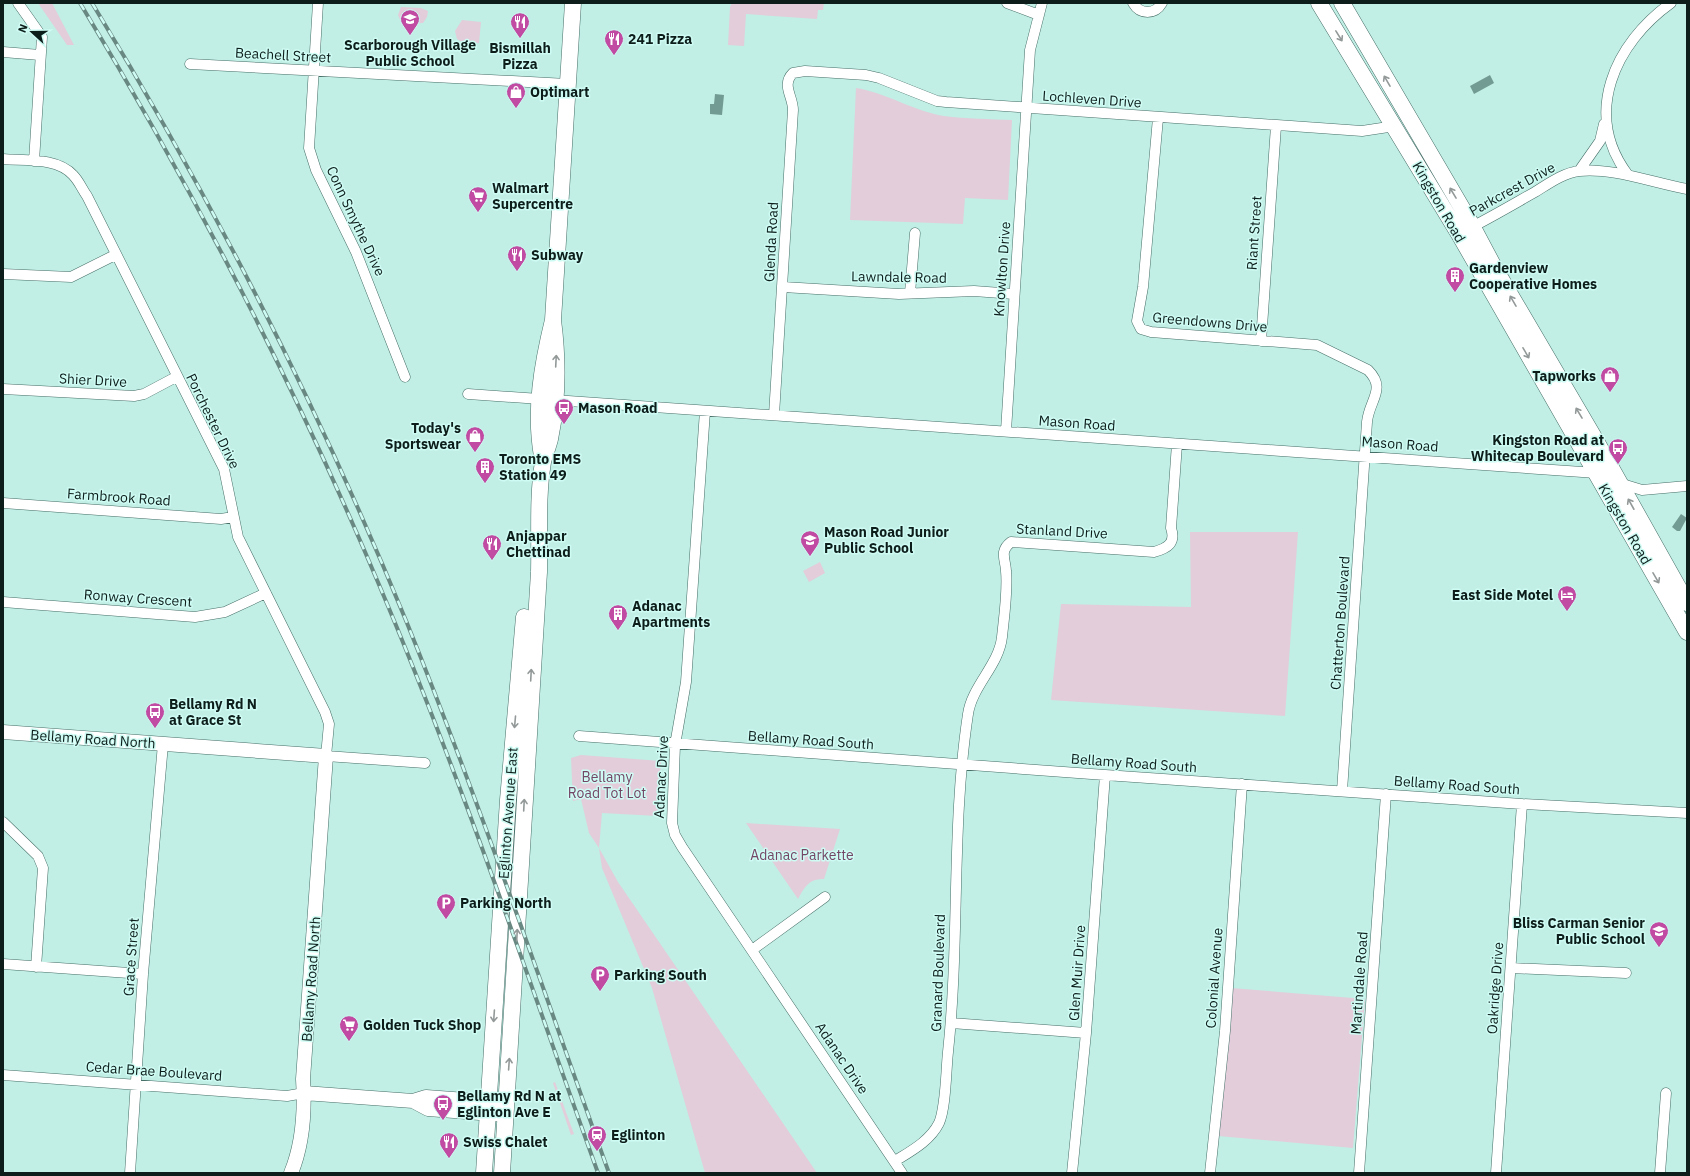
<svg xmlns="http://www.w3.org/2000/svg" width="1690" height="1176" viewBox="0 0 1690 1176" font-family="'IBM Plex Sans',sans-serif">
<rect width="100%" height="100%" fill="#c1eee5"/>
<!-- green -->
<path fill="#e3cddb" d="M38,3H52L74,45H67Z
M732,3H824L823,10H818L817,19L746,14L744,46L728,45L730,7Z
M401,7L421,8L428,11L427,17L423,23L406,24L401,22L398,15Z
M462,20L481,22L479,43C469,44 464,44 457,39L455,31Z
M856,88C887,93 913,111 944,116C966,119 990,119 1012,120L1008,200L965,198L963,224L850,220Z
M1190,532H1298L1285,716L1051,700L1061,604L1191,607Z
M820,562L825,573L809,582L803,571Z
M581,755L661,761L658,816L602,813L599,848L618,882L817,1173H705L652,988L602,868L599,848L589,833L581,799L573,801L571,758Z
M746,823L840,829L824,879C810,878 804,887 798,899Z
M1231,988L1365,999L1353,1148L1218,1136Z
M555,1082L574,1134L571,1135L553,1083Z"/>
<!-- water -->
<path fill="#729b94" d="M1490,75L1494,83L1474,94L1470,86Z
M715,94L724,95L722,115L710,114V104H714Z
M1681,514L1687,518L1680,531H1677L1672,527Z"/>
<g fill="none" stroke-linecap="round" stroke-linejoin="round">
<defs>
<path id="street" d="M18,3L42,37L34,161
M318,3L309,148L316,170L356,252L405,377
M1007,3L1039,15
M1133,3C1140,15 1155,15 1162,3
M3,52L40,55
M190,64L567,84
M1158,118L1143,287L1137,321L1141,329L1151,332L1317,345L1368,370C1387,389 1369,400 1367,422L1342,791
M3,159C24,161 57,157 73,175C79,181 82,189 87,196L224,469L238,537L325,712L329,724L326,756L425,763
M1579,171L1600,141L1604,124
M1628,175C1582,114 1615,43 1671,3
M1468,229C1490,218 1512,205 1535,192C1548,184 1563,173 1579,171C1611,167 1654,183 1687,189
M3,274L71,277L115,255
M783,287L899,294L974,291L1014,294
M910,293L915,233
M1261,341L1276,126
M3,389L134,396L144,394L176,377
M468,394L1597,473
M705,411L686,682L675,745L672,823L675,835L682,847L902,1173
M774,415L793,110C793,96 781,85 793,73L805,71L866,75L879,78L937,101L946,102L1362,131L1395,126
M1006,431L1030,50L1042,3
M1619,483L1642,490L1687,486
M3,503L221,519L233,517
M3,602L195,617L225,612L266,593
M579,736L1105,775L1522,804L1687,813
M3,822L38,856L43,868L36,967
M752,950L825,897
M3,964L143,974
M1511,968L1626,973
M951,1023L1086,1033
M3,1075L287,1096L304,1093
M895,1161C911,1151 930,1141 939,1123C946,1107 946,1070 948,1052C960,939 951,826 968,714C972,686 999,665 1002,637C1004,617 1008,591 1006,571C1006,565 1003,558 1004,552C1005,547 1007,545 1011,542L1154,552C1168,548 1176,543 1171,528L1177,444
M130,1173L143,974L163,744
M1072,1173L1086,1033L1105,775
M1210,1173L1225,1031L1242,784
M1359,1173L1386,794
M1496,1173L1522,804
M1660,1173L1666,1093"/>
<path id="secondary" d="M3,732L326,756L303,1079C305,1110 303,1144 291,1173
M304,1093L413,1101L426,1097L506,1103
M413,1101L428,1109L506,1115"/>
<path id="primary" d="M1319,3L1459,234L1687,632
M1342,3L1469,220L1494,267L1595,439L1687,603
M542,456C534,411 542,365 553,320L573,3
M484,1173L508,800L524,617
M502,1173L539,572C540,536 537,498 543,462C545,454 548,447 550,439C558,400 558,358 553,320"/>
</defs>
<!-- street casing -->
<use href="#street" stroke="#466f68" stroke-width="11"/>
<!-- secondary casing -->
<use href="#secondary" stroke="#466f68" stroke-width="15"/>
<!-- primary casing -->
<use href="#primary" stroke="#466f68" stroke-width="17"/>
<!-- street -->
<use href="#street" stroke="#fff" stroke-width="10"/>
<!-- secondary -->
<use href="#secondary" stroke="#fff" stroke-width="14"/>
<!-- primary -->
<use href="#primary" stroke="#fff" stroke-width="16"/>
<defs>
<path id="rail" d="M80,3C194,191 295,385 380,587C461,778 528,978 598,1173
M92,3C213,201 319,408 407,623C480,804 543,989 609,1173"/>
</defs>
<!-- rail casing -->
<use href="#rail" stroke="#698882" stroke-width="4"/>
<!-- rail -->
<use href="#rail" stroke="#cefbf3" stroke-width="2.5" stroke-dasharray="8" stroke-linecap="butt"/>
</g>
<!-- one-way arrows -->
<defs><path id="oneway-shaft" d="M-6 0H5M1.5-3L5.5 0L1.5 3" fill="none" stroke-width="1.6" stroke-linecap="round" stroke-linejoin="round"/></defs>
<g stroke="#929998">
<use href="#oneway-shaft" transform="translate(1339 36) rotate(58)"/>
<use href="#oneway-shaft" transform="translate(1387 81) rotate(-120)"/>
<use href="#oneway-shaft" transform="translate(1453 193) rotate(-121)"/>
<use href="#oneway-shaft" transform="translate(1513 301) rotate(-120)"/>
<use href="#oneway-shaft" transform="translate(1526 353) rotate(60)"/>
<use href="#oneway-shaft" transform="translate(556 361) rotate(-87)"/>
<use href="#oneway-shaft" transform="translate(1579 413) rotate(-121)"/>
<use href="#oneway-shaft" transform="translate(1631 504) rotate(-119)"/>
<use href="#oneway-shaft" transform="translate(1656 578) rotate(60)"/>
<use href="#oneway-shaft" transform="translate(531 675) rotate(-87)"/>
<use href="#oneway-shaft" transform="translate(515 722) rotate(95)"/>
<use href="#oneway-shaft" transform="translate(524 805) rotate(-87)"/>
<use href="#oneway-shaft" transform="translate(517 935) rotate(-87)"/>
<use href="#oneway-shaft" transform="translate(494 1016) rotate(94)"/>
<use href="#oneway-shaft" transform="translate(509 1064) rotate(-86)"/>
</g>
<!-- icons -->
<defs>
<symbol id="school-pin" viewBox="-11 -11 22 30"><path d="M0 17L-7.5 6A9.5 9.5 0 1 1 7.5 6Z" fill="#c14ba2" stroke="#cefbf3"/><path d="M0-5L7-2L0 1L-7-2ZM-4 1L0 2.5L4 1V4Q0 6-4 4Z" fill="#fff"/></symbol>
<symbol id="restaurant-pin" viewBox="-11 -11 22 30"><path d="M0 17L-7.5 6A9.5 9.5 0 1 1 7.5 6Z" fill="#c14ba2" stroke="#cefbf3"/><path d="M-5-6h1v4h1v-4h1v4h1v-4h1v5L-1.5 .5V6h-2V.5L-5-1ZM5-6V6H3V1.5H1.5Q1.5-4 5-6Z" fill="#fff"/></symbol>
<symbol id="shop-pin" viewBox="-11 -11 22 30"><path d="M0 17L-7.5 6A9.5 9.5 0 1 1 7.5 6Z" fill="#c14ba2" stroke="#cefbf3"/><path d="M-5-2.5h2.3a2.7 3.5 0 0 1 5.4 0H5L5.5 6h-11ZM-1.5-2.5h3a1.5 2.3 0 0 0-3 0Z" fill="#fff"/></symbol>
<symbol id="supermarket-pin" viewBox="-11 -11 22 30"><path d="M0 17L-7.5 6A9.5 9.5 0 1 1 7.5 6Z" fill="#c14ba2" stroke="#cefbf3"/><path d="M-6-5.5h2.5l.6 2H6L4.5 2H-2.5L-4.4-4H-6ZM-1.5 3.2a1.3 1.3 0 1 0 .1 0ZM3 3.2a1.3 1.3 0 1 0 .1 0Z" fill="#fff"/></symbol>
<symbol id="building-pin" viewBox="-11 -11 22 30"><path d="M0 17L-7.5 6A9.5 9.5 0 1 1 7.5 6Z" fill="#c14ba2" stroke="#cefbf3"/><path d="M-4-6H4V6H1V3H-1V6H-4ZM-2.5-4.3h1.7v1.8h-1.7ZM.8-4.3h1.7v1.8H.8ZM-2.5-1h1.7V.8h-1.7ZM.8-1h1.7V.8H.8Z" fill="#fff"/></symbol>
<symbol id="bus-pin" viewBox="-11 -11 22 30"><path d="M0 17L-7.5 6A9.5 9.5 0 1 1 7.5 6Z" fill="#c14ba2" stroke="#cefbf3"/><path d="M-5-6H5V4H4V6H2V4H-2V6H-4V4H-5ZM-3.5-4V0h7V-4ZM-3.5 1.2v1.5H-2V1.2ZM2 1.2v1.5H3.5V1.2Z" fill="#fff"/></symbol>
<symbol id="hotel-pin" viewBox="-11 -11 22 30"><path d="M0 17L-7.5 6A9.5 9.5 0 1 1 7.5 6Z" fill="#c14ba2" stroke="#cefbf3"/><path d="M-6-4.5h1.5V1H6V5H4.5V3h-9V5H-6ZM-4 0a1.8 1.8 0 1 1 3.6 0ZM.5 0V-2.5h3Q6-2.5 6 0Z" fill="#fff"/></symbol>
<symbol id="parking-pin" viewBox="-11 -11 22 30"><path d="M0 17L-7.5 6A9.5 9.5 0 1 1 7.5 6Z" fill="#c14ba2" stroke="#cefbf3"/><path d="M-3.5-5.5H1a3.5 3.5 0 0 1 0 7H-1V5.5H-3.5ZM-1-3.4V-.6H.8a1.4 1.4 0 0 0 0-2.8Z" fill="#fff"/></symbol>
<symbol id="station-pin" viewBox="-11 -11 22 30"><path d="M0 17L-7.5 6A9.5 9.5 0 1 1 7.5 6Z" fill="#c14ba2" stroke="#cefbf3"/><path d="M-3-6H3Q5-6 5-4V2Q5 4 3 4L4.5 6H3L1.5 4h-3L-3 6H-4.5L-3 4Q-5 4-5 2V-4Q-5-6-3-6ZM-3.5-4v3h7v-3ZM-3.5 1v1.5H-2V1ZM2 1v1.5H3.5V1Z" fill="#fff"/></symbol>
</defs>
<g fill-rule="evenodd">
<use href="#school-pin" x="399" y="8" width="22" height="30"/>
<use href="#restaurant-pin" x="509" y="11" width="22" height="30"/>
<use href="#restaurant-pin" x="603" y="28" width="22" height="30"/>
<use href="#shop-pin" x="505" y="81" width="22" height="30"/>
<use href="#supermarket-pin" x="467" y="185" width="22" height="30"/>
<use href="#restaurant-pin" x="506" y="244" width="22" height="30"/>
<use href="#building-pin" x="1444" y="265" width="22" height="30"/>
<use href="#shop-pin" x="1599" y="365" width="22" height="30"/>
<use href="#bus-pin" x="553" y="397" width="22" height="30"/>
<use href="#shop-pin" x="464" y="425" width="22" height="30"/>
<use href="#bus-pin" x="1607" y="437" width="22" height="30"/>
<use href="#building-pin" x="474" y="456" width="22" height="30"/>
<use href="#school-pin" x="799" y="529" width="22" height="30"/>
<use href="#restaurant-pin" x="481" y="533" width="22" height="30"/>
<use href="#hotel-pin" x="1556" y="584" width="22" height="30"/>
<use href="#building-pin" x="607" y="603" width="22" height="30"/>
<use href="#bus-pin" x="144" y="701" width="22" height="30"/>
<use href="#parking-pin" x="435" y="892" width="22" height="30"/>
<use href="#school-pin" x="1648" y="920" width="22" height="30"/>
<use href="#parking-pin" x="589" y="964" width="22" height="30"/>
<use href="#supermarket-pin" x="338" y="1014" width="22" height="30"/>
<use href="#bus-pin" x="432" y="1093" width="22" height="30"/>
<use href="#station-pin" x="586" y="1124" width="22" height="30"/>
<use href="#restaurant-pin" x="438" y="1131" width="22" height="30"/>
</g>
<g text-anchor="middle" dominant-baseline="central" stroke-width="3" stroke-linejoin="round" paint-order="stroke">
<!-- poi labels -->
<g font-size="14" font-weight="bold" fill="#0c1d1a" stroke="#cefbf3" text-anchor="start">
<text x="628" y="39">241 Pizza</text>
<text x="410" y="45" text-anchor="middle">Scarborough Village<tspan x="410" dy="16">Public School</tspan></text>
<text x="520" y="48" text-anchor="middle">Bismillah<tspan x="520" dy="16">Pizza</tspan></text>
<text x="530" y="92">Optimart</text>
<text x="492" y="188">Walmart<tspan x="492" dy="16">Supercentre</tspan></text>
<text x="531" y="255">Subway</text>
<text x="1469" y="268">Gardenview<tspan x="1469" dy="16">Cooperative Homes</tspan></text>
<text x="1596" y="376" text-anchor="end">Tapworks</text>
<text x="578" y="408">Mason Road</text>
<text x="461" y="428" text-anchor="end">Today's<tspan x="461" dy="16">Sportswear</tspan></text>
<text x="1604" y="440" text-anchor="end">Kingston Road at<tspan x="1604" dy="16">Whitecap Boulevard</tspan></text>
<text x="499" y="459">Toronto EMS<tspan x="499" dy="16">Station 49</tspan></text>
<text x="824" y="532">Mason Road Junior<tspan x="824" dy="16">Public School</tspan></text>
<text x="506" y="536">Anjappar<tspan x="506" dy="16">Chettinad</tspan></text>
<text x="1553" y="595" text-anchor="end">East Side Motel</text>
<text x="632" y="606">Adanac<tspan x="632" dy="16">Apartments</tspan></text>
<text x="169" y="704">Bellamy Rd N<tspan x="169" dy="16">at Grace St</tspan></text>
<text x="460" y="903">Parking North</text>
<text x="1645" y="923" text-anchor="end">Bliss Carman Senior<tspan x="1645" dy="16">Public School</tspan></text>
<text x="614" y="975">Parking South</text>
<text x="363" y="1025">Golden Tuck Shop</text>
<text x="457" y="1096">Bellamy Rd N at<tspan x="457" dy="16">Eglinton Ave E</tspan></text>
<text x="611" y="1135">Eglinton</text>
<text x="463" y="1142">Swiss Chalet</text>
</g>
<!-- street labels -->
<g font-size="14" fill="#0c1d1a" stroke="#cefbf3">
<text transform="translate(283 55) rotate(3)">Beachell Street</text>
<text transform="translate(1092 99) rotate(4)">Lochleven Drive</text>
<text transform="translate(1512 189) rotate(-29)">Parkcrest Drive</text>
<text transform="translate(1439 202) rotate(60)">Kingston Road</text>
<text transform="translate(356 221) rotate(65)">Conn Smythe Drive</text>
<text transform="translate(1254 233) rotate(-86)">Riant Street</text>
<text transform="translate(771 242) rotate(-87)">Glenda Road</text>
<text transform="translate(1002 269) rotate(-86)">Knowlton Drive</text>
<text transform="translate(899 277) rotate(1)">Lawndale Road</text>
<text transform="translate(1210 322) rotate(5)">Greendowns Drive</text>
<text transform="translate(93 380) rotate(3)">Shier Drive</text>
<text transform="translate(213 421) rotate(64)">Porchester Drive</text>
<text transform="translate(1077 423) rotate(4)">Mason Road</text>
<text transform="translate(1400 444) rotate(4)">Mason Road</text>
<text transform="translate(119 497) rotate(4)">Farmbrook Road</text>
<text transform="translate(1625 524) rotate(60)">Kingston Road</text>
<text transform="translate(1062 531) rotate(3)">Stanland Drive</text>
<text transform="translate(138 598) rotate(4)">Ronway Crescent</text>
<text transform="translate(1340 623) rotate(-86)">Chatterton Boulevard</text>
<text transform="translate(93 739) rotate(4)">Bellamy Road North</text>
<text transform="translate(811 740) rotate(4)">Bellamy Road South</text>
<text transform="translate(1134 763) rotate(4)">Bellamy Road South</text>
<text transform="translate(661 777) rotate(-87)">Adanac Drive</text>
<text transform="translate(1457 785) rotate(4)">Bellamy Road South</text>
<text transform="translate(508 813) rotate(-86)">Eglinton Avenue East</text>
<text transform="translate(131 957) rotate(-86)">Grace Street</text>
<text transform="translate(938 973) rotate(-88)">Granard Boulevard</text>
<text transform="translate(1077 973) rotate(-86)">Glen Muir Drive</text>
<text transform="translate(1214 978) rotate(-86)">Colonial Avenue</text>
<text transform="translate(311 979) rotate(-86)">Bellamy Road North</text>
<text transform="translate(1359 983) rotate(-86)">Martindale Road</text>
<text transform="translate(1495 988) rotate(-86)">Oakridge Drive</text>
<text transform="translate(842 1058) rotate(56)">Adanac Drive</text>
<text transform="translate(154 1071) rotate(4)">Cedar Brae Boulevard</text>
</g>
<!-- park labels -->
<g font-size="14" fill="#744666" stroke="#cefbf3">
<text x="607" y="777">Bellamy<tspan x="607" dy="16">Road Tot Lot</tspan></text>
<text x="802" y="855">Adanac Parkette</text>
</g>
</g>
<!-- border -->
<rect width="1690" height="1176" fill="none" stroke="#0c1d1a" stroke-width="8"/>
<!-- north arrow -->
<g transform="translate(32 32) rotate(291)" stroke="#cefbf3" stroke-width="3" paint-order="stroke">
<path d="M0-3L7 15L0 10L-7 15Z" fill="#0c1d1a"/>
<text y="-6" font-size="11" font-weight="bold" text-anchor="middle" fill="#0c1d1a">N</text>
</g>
</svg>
